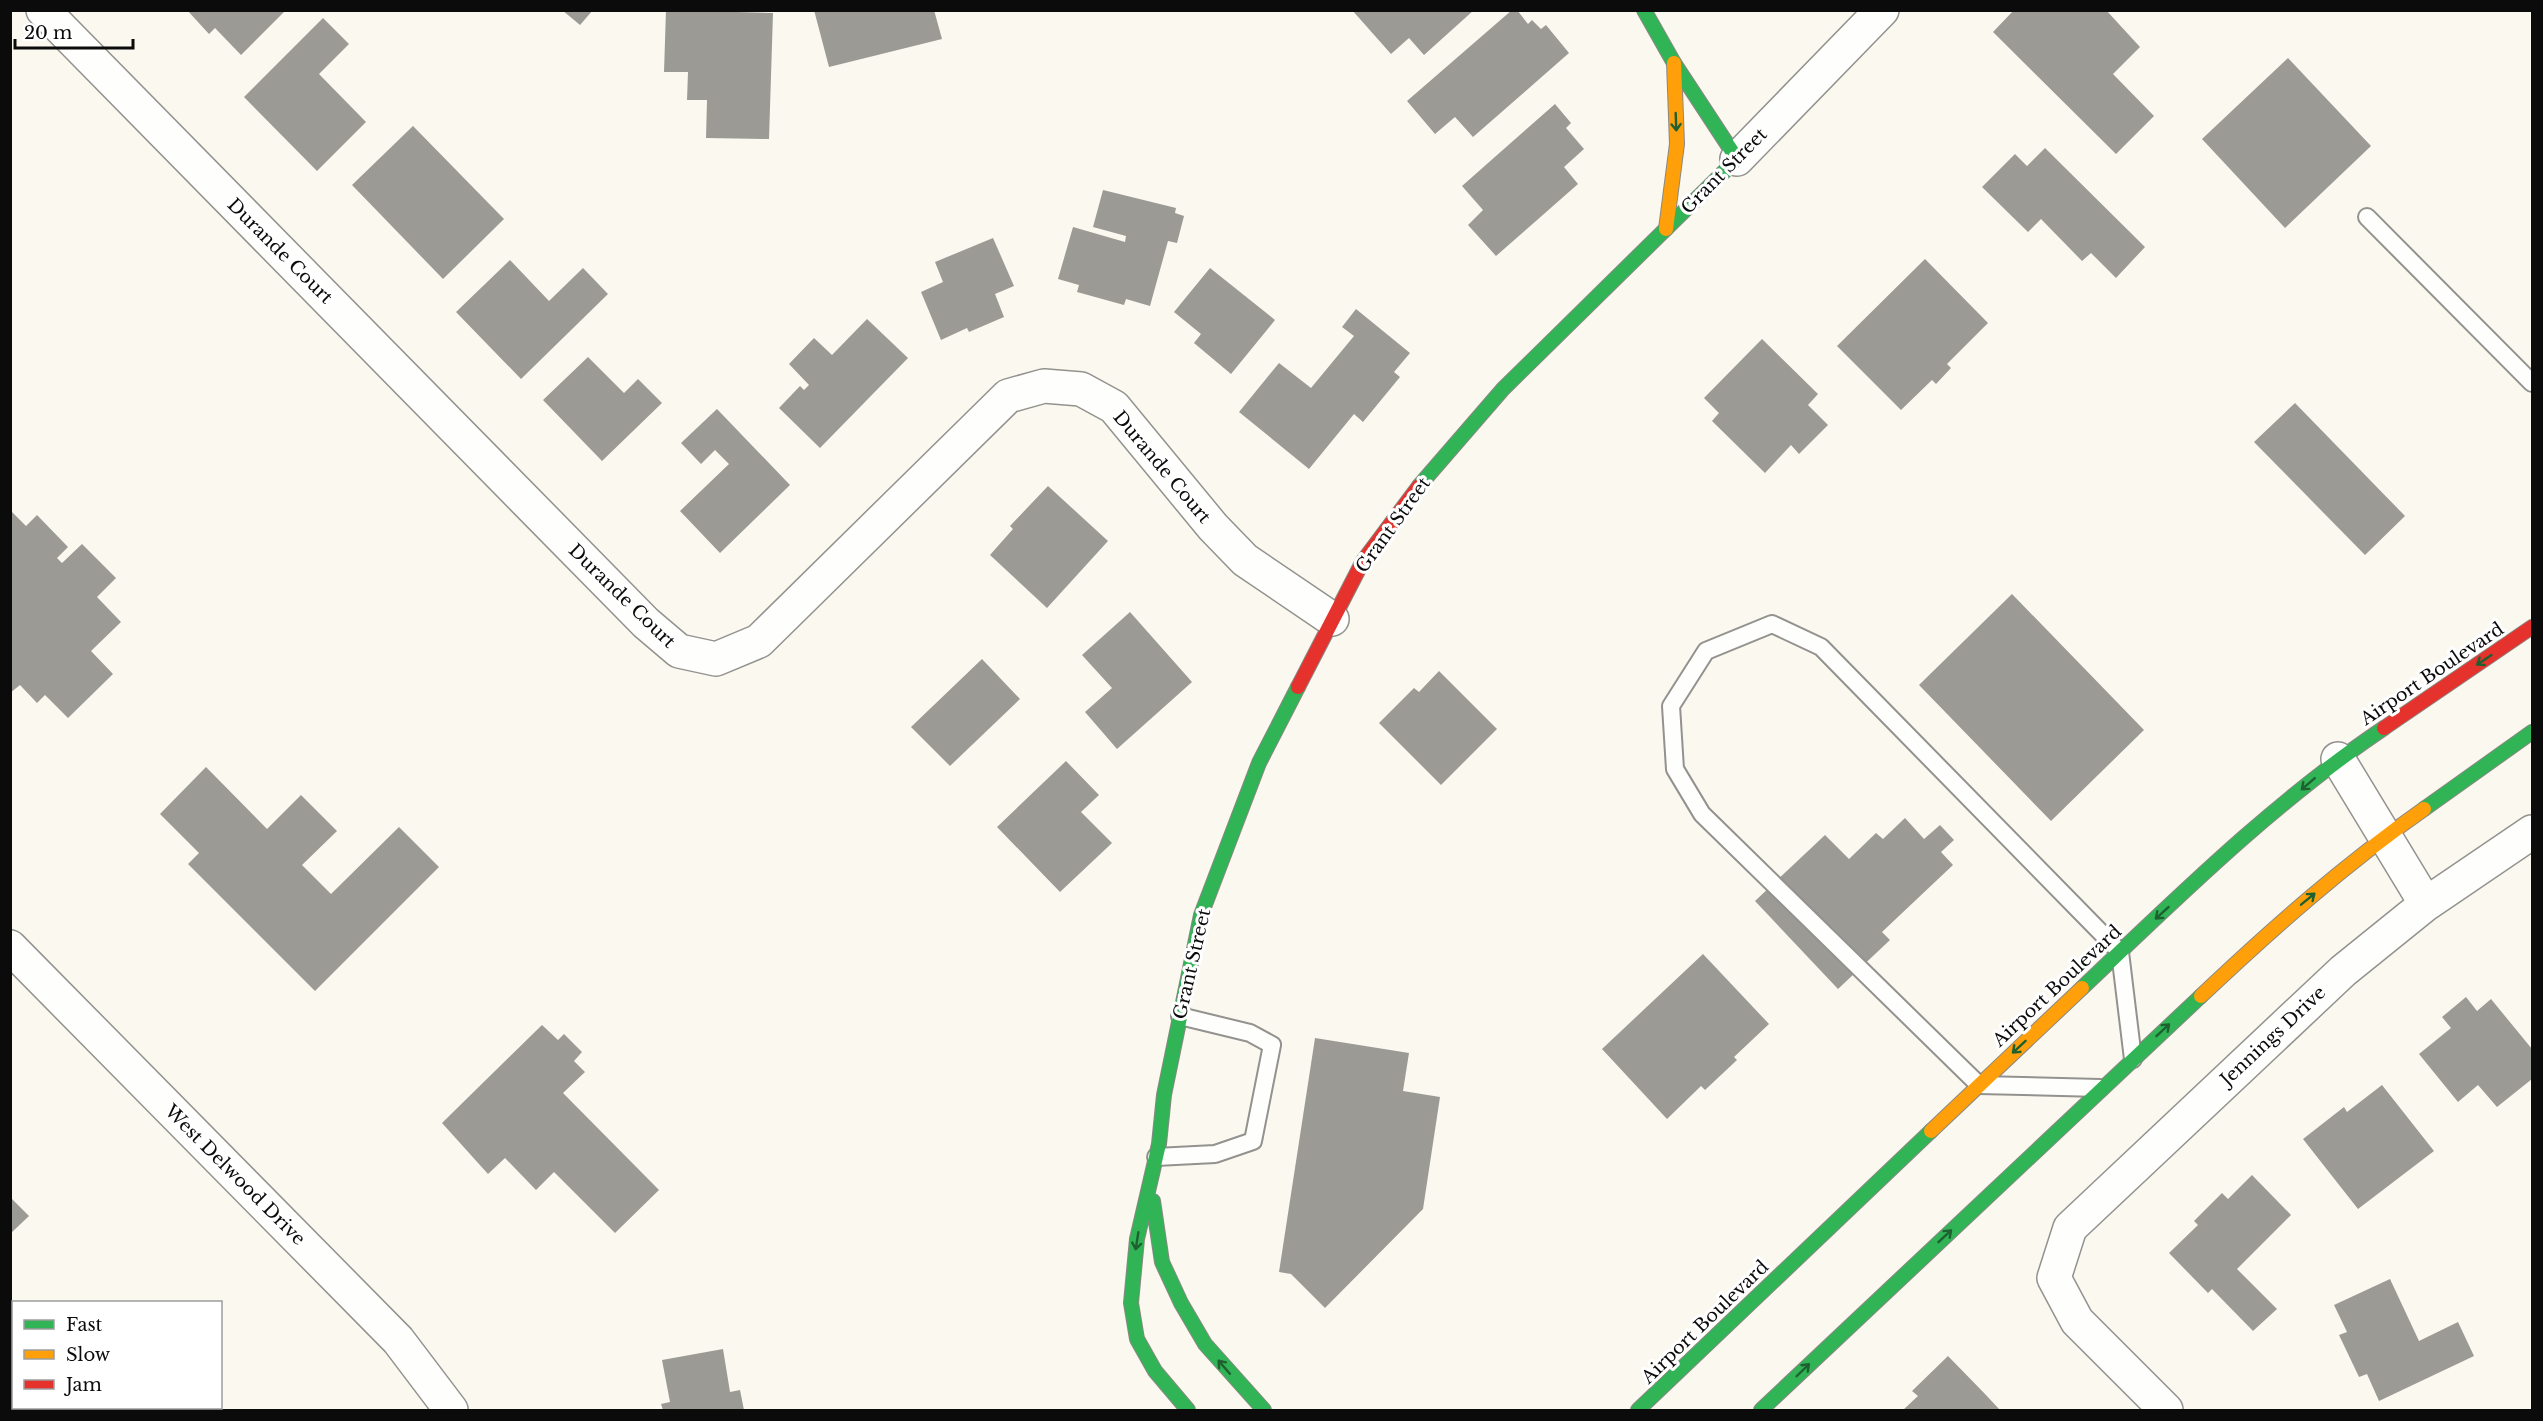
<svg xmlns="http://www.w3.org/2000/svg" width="2543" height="1421" viewBox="0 0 2543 1421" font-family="'Libre Baskerville',serif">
<rect width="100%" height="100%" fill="#faf8ef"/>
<!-- building -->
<path fill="#9c9a95" d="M187,10H286L241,55L215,28L209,34Z
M562,10H593L580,25Z
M666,10L773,13L769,139L706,138L707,100H687L688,72H664Z
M814,10H934L942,39L829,67Z
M1352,10H1474L1424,55L1409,38L1391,54Z
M1512,10H1517L1528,24L1532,20L1541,29L1546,25L1569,53L1473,137L1455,117L1435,134L1407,101Z
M2014,10H2106L2140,47L2113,74L2154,116L2116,154L1993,32Z
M323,18L349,44L319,74L366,122L317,171L244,97Z
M2288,58L2371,146L2285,228L2202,139Z
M1555,104L1571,123L1566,128L1584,149L1564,167L1578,184L1496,256L1468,225L1483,210L1462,186Z
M413,126L504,219L443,279L352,185Z
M2045,148L2145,247L2116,278L2091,253L2082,261L2041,219L2028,232L1982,187L2015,154L2027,166Z
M1103,190L1176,208L1175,213L1184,216L1177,243L1168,241L1150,306L1126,299L1124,305L1077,292L1079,285L1058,279L1073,227L1125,242L1126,236L1093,227Z
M993,238L1014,286L995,294L1004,317L969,332L967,328L941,340L921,292L943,282L935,262Z
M1925,259L1988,323L1947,364L1951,368L1936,384L1932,380L1901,410L1837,346Z
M510,260L549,301L583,268L608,294L521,379L456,312Z
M1210,268L1275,320L1231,374L1194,343L1201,334L1174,312Z
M1356,309L1410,353L1394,372L1400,377L1363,422L1354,414L1309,469L1239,412L1279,363L1311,388L1354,336L1342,327Z
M867,319L908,358L820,448L779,408L800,386L804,390L809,385L789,364L814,338L832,355Z
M1762,339L1818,394L1808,405L1828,425L1799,454L1791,445L1765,473L1712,421L1719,413L1704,398Z
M588,357L624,393L638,379L662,403L602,461L543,400Z
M2295,403L2405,516L2365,555L2254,442Z
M717,409L790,485L720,553L680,511L729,464L715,450L701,464L681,443Z
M1048,486L1108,541L1047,608L990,555L1013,529L1010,526Z
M10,510L26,526L37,515L68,547L57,558L62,563L82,544L116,578L97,597L121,622L91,651L113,674L68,718L45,695L37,703L20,685L10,693Z
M2012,594L2144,730L2051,821L1919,685Z
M1130,612L1192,682L1117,749L1085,712L1112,688L1082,655Z
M982,659L1020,699L950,766L911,727Z
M1439,671L1497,729L1441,785L1379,723L1414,688L1419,692Z
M1066,761L1099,795L1081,812L1112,843L1060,892L997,827Z
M206,767L267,829L301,795L337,831L302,865L331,894L399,827L439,867L315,991L188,864L199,853L160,814Z
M1905,818L1924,839L1940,825L1954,840L1941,852L1953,865L1882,932L1890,940L1838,989L1755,901L1825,835L1849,859L1876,833L1883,839Z
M1703,954L1769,1024L1734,1057L1737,1060L1705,1090L1701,1086L1667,1119L1602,1049Z
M2466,997L2477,1011L2491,999L2532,1049V1079L2497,1107L2478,1085L2458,1102L2419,1054L2451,1028L2442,1017Z
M542,1025L558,1040L564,1034L582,1052L574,1061L585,1072L563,1093L659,1190L615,1233L554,1172L536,1190L505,1158L488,1174L442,1123Z
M1315,1038L1409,1053L1403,1091L1440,1097L1423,1209L1325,1308L1291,1274L1279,1272Z
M2382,1085L2434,1151L2358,1209L2303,1139L2344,1107L2347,1112Z
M2252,1175L2291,1215L2237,1269L2277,1309L2253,1331L2212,1289L2208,1293L2169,1253L2198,1225L2194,1221L2222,1193L2228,1199Z
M10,1197L29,1216L10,1234Z
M2390,1279L2419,1341L2458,1322L2474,1356L2379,1401L2367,1374L2359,1377L2339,1335L2347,1332L2334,1305Z
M723,1349L730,1392L740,1390L744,1410H663L661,1404L670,1402L662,1360Z
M1948,1356L1985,1394L2000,1410H1903L1918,1396L1912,1391Z"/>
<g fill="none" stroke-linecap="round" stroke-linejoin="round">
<defs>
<path id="lane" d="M2367,217L2532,383
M2100,1088L1979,1085L1702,814L1675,769L1671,706L1706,651L1772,624L1821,647L2120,952L2133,1059
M1156,1157L1215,1154L1253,1141L1272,1045L1250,1033L1180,1016"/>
<path id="street" d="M43,10L646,623L679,651L716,659L759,641L1008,396L1044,386L1081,389L1114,407L1213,527L1245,560L1332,619
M1737,159L1882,10
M2338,759L2426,904
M10,947L398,1340L451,1410
M2166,1410L2077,1321L2054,1278L2070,1228L2343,971L2426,904L2532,832"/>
<path id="fast" d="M1419,486L1503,389L1737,159L1674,63L1644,10
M2424,809L2532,732
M2082,988C2178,897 2274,802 2384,728
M1153,1201L1162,1262L1181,1303L1205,1344L1264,1410
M1188,1410L1155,1371L1137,1339L1131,1303L1137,1239L1159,1144L1164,1095L1201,915L1259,763L1298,687
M1638,1410L1931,1131
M1761,1410L2201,996"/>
<path id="slow" d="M1666,229L1677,144L1674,63
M2201,996C2272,929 2344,865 2424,809
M1931,1131L2082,988"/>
<path id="jam" d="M1298,687L1363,561L1419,486
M2384,728L2532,627"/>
</defs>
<!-- lane casing -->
<use href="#lane" stroke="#93928e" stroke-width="20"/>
<!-- street casing -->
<use href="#street" stroke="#93928e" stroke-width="36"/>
<!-- fast casing -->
<use href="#fast" stroke="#898884" stroke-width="16"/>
<!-- slow casing -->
<use href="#slow" stroke="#898884" stroke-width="16"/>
<!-- jam casing -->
<use href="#jam" stroke="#898884" stroke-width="16"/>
<!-- lane -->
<use href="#lane" stroke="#fefefd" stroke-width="16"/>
<!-- street -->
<use href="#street" stroke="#fefefd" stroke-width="33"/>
<!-- fast -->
<use href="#fast" stroke="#30b455" stroke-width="14"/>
<!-- slow -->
<use href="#slow" stroke="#ff9f0a" stroke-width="14"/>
<!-- jam -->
<use href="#jam" stroke="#e5322d" stroke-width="14"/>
</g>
<!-- one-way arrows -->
<defs><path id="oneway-shaft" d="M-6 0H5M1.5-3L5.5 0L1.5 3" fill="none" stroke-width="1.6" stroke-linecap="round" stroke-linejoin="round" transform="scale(1.5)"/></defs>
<g stroke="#1e6030">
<use href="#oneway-shaft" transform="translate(1676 122) rotate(88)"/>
<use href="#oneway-shaft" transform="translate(2484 660) rotate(146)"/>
<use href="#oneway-shaft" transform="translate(2308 784) rotate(139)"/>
<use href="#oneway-shaft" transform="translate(2308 899) rotate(-39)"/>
<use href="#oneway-shaft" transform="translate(2162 913) rotate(138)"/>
<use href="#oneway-shaft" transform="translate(2163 1030) rotate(-43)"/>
<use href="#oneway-shaft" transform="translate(2019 1047) rotate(137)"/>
<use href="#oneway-shaft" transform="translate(1945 1236) rotate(-43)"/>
<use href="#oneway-shaft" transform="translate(1137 1241) rotate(99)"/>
<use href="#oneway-shaft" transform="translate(1224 1367) rotate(-131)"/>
<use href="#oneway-shaft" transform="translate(1803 1370) rotate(-44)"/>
</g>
<g text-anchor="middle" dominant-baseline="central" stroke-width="6" stroke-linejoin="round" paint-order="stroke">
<!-- street labels -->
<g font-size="18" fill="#0b0b0b" stroke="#fff">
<text transform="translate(1724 171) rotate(-45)">Grant Street</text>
<text transform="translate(280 251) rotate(45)">Durande Court</text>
<text transform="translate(1162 467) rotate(50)">Durande Court</text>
<text transform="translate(1393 525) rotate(-54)">Grant Street</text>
<text transform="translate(622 596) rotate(44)">Durande Court</text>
<text transform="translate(2432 674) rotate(-34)">Airport Boulevard</text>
<text transform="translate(1192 964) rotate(-77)">Grant Street</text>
<text transform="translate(2057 986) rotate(-43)">Airport Boulevard</text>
<text transform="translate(2273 1036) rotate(-43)">Jennings Drive</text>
<text transform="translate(235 1175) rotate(45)">West Delwood Drive</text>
<text transform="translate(1705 1322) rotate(-44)">Airport Boulevard</text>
</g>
</g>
<!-- border -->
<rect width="2543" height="1421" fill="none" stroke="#0b0b0b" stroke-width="24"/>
<!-- legend -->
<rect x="12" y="1301" width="210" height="108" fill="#ffffff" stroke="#9d9d9d" stroke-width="1.5"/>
<rect x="24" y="1320" width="30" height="9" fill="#30b455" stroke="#9d9d9d" stroke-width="1.5"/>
<text x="66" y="1331" font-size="18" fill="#0b0b0b">Fast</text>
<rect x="24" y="1350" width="30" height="9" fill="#ff9f0a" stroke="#9d9d9d" stroke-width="1.5"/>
<text x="66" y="1361" font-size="18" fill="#0b0b0b">Slow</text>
<rect x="24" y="1380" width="30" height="9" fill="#e5322d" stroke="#9d9d9d" stroke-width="1.5"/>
<text x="66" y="1391" font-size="18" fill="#0b0b0b">Jam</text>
<!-- scale -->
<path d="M15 39v9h118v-9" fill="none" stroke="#0b0b0b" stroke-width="3"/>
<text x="24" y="39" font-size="18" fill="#0b0b0b" stroke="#ffffff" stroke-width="4.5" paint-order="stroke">20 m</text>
</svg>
